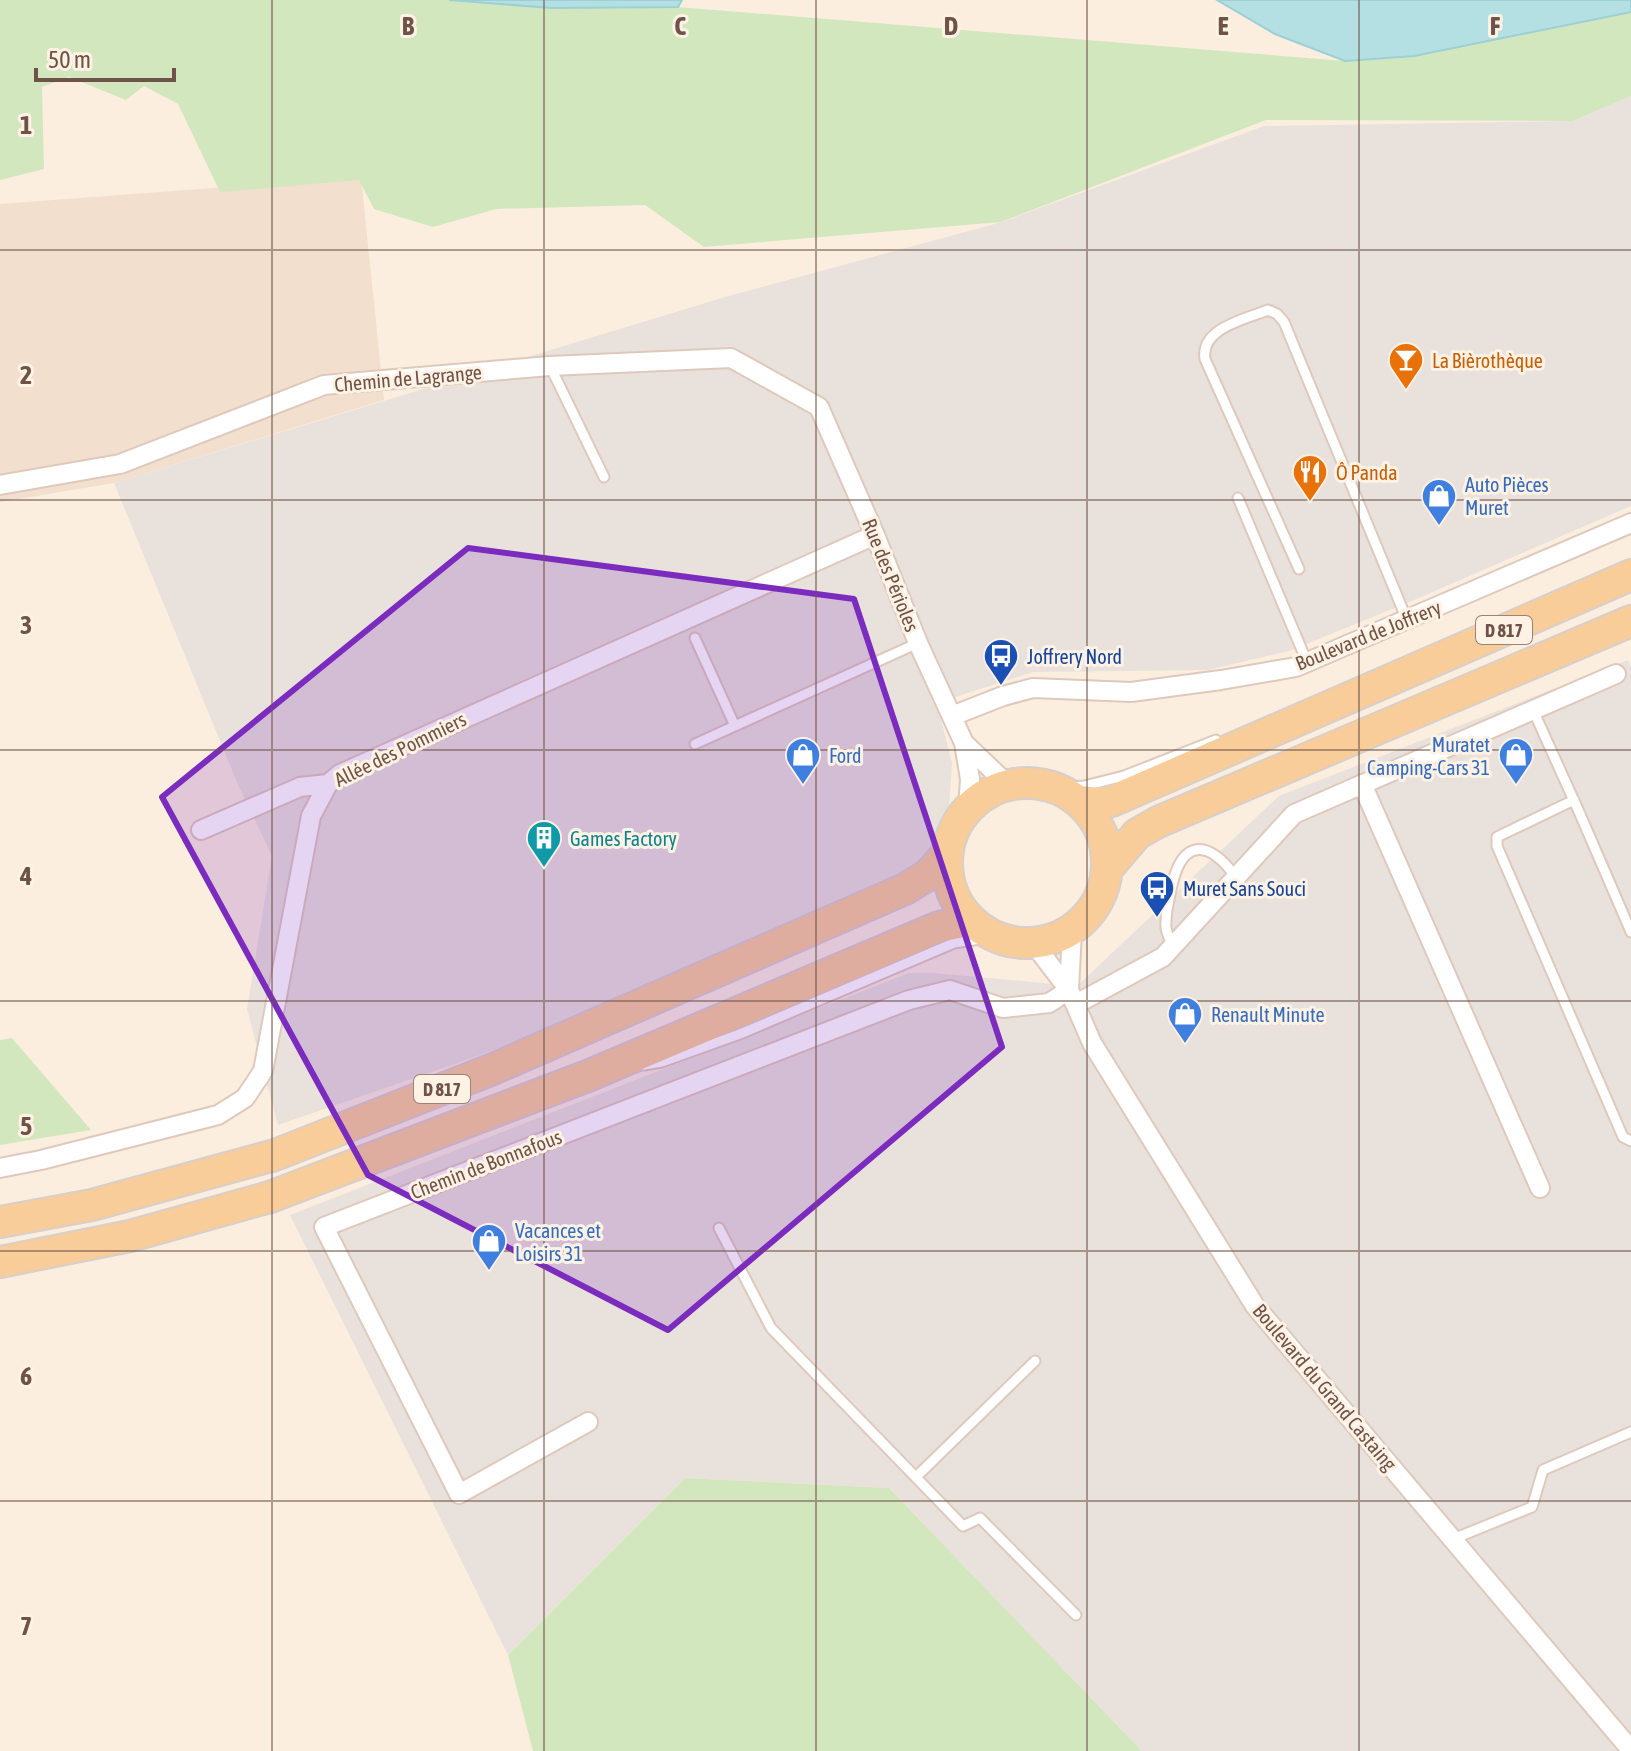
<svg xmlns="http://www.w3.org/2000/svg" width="1631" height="1751" viewBox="0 0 1631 1751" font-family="'Asap Condensed',sans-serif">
<rect width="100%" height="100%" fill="#fbeedf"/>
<!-- residential -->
<path fill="#f2dfce" d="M361,177L384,400L114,483L0,502V204Z"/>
<!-- industrial -->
<path fill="#e9e1db" d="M1631,96V506L1407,603L1289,651L1208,670L1033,672L937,703L952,763L949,808L925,863L888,885L601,1007L478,1056L278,1125L247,1009L272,856L239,787L114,483L725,297L1002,222L1264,126L1573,121Z
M1628,660L1631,667V1751H1142L889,1488L685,1478L508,1655L290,1215L909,973H934L1077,986L1279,796Z"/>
<!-- green -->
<path fill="#d3e7bf" d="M0,0H461L580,8L678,7L1345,61L1414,56L1631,12V96L1573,121L1266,120L1001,222L704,247L645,205L496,209L433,227L374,209L359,180L220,192L178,104L144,86L126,100L69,77L42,87L44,169L0,180Z
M12,1038L91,1130L0,1145V1040Z
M685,1478L889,1488L1142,1751H533L508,1655Z"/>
<!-- water -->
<path fill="#b5e0e3" stroke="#9cd0d4" stroke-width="2" d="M449,0H682L678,7L551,8Z
M1217,0H1631V12L1414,56L1345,61L1275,34Z"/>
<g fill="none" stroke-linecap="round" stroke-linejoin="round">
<defs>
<path id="service" d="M550,366L604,477
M1238,498L1307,662
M1299,569L1205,359C1200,328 1246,319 1268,310L1277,314L1284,322L1407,620
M695,638L735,726
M1533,710L1580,814L1631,932
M695,744L918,643
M1057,788L1084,786L1124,776L1216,740
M1574,800L1497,837V846L1623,1137L1631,1141
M1173,946C1170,940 1167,934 1166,928C1165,915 1168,903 1171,890C1181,839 1207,838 1236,877
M644,1065L662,1062L740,1034L954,943L980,939H999
M719,1228L771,1328L963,1526L980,1518L1076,1615
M916,1477L1035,1361
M1453,1539L1532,1507L1543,1470L1631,1432"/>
<path id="minor" d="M0,485L120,464L324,385L550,366L731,358L819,407L875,535L918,643L964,743L970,779L968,808
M952,716L1003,696L1033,688L1131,692L1221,680L1296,667L1631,523
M964,743L1008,785
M1362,784L1540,1188
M201,830L300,787L328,784
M1034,944L1069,990L1092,1043L1255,1306L1631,1750
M1069,990L1072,931
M1076,1004L1163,957L1294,814L1616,674
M0,1168L41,1160L218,1115L245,1098L263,1071L311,816L328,784L340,774L875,535
M588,1422L459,1494L324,1227L909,1000L950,990L1003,1008L1049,1003L1069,990"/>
<path id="primary" d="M947 863a80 80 0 1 1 160 0a80 80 0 1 1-160 0Z
M1079,801L1098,803L1112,801L1631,575
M1108,868L1137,834L1158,822L1631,621
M0,1222L92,1205L275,1155L493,1069L905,889L928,875L947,854
M0,1262L130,1236L270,1197L590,1075L939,927L961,922L973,923"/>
</defs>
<!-- service casing -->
<use href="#service" stroke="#dec9bc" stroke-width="13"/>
<!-- minor casing -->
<use href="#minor" stroke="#dec9bc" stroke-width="22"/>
<!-- primary casing -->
<use href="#primary" stroke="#d7cfcc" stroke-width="34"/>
<!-- service -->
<use href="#service" stroke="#fff" stroke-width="9"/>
<!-- minor -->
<use href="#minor" stroke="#fff" stroke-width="18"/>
<!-- primary -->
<use href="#primary" stroke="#f8cd99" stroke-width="30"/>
</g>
<!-- marked area -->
<path fill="#7b2cbf" fill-opacity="0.2" stroke="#7b2cbf" stroke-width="6" stroke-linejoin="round" d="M468,548L854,599L1002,1047L668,1330L368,1175L162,797Z"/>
<!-- grid -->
<path fill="none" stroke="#705348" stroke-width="2" stroke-opacity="0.55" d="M272,0V1751M544,0V1751M816,0V1751M1087,0V1751M1359,0V1751M0,250H1631M0,500H1631M0,750H1631M0,1001H1631M0,1251H1631M0,1501H1631"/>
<!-- icons -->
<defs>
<symbol id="bar-pin" viewBox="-11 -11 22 30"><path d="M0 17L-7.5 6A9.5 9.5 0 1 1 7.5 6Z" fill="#e8710a" stroke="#fef2e5"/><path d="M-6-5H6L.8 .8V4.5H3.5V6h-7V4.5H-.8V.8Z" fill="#fff"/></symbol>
<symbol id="restaurant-pin" viewBox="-11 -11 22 30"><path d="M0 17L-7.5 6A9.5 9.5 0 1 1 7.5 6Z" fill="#e8710a" stroke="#fef2e5"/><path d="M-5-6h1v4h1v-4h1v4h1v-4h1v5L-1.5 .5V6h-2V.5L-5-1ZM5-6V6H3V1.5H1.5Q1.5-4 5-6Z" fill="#fff"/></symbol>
<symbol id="shop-pin" viewBox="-11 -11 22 30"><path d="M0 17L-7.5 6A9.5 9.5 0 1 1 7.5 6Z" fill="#3f7fe0" stroke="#fef2e5"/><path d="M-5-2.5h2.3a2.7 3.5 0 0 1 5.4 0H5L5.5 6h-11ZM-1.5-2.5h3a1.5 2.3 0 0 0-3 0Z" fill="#fff"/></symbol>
<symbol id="bus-pin" viewBox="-11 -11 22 30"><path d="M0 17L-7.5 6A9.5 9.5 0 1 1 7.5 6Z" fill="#1a4fb4" stroke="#fef2e5"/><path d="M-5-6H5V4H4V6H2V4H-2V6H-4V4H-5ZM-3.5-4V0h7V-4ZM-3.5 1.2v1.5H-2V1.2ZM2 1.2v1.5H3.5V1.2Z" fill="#fff"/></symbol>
<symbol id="building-pin" viewBox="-11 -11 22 30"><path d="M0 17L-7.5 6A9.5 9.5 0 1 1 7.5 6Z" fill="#0f9aa8" stroke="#fef2e5"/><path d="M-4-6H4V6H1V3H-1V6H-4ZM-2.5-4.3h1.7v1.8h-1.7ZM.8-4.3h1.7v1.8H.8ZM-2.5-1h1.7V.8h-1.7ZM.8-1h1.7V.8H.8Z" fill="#fff"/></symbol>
</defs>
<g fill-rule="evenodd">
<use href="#bar-pin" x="1386" y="340" width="40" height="54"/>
<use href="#restaurant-pin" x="1290" y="452" width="40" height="54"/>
<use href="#shop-pin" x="1419" y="476" width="40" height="54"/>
<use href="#bus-pin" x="981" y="636" width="40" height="54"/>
<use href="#shop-pin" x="783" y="735" width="40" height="54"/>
<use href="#shop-pin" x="1496" y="735" width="40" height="54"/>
<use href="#building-pin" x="524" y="818" width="40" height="54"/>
<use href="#bus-pin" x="1137" y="868" width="40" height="54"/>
<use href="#shop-pin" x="1165" y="994" width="40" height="54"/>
<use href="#shop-pin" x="469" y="1221" width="40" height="54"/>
</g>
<g text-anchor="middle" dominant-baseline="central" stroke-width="6" stroke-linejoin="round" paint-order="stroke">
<!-- shield labels -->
<g fill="#fef2e5" stroke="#9b8377" stroke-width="2">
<rect x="1476" y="616" width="56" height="28" rx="6"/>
<rect x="414" y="1075" width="56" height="28" rx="6"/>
</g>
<g font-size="18" font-weight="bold" fill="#705348">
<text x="1504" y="630">D 817</text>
<text x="442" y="1089">D 817</text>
</g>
<!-- food labels -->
<g font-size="20" fill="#c56008" stroke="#fef2e5" text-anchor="start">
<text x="1432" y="360">La Bièrothèque</text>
<text x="1336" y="472">Ô Panda</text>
</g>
<!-- street labels -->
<g font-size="20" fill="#705348" stroke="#fef2e5">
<text transform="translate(408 378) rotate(-5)">Chemin de Lagrange</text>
<text transform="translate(891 575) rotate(68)">Rue des Périoles</text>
<text transform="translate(1368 635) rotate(-22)">Boulevard de Joffrery</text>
<text transform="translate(400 749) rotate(-26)">Allée des Pommiers</text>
<text transform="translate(486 1164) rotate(-21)">Chemin de Bonnafous</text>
<text transform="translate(1325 1387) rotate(50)">Boulevard du Grand Castaing</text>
</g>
<!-- shop labels -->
<g font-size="20" fill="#366cbe" stroke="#fef2e5" text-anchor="start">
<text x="1465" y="484">Auto Pièces<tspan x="1465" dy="23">Muret</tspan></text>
<text x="1490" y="744" text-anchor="end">Muratet<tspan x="1490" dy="23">Camping-Cars 31</tspan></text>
<text x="829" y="755">Ford</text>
<text x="1211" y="1014">Renault Minute</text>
<text x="515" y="1230">Vacances et<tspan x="515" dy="23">Loisirs 31</tspan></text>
</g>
<!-- transit labels -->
<g font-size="20" fill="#164399" stroke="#fef2e5" text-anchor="start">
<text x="1027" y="656">Joffrery Nord</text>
<text x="1183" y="888">Muret Sans Souci</text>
</g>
<!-- culture labels -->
<g font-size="20" fill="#0d838f" stroke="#fef2e5" text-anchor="start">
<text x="570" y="838">Games Factory</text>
</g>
</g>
<g font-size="26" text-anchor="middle" font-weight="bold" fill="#705348" stroke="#fef2e5" stroke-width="6" stroke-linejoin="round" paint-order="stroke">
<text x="408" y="35">B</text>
<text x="680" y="35">C</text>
<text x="951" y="35">D</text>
<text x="1223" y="35">E</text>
<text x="1495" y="35">F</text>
<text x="26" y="134">1</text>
<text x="26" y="384">2</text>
<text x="26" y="634">3</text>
<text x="26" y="885">4</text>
<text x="26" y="1135">5</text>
<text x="26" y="1385">6</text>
<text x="26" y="1635">7</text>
</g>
<!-- scale -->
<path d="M36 68v12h138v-12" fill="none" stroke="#705348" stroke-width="4"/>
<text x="48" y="68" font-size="24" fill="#705348" stroke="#fef2e5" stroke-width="6" paint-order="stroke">50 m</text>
</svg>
